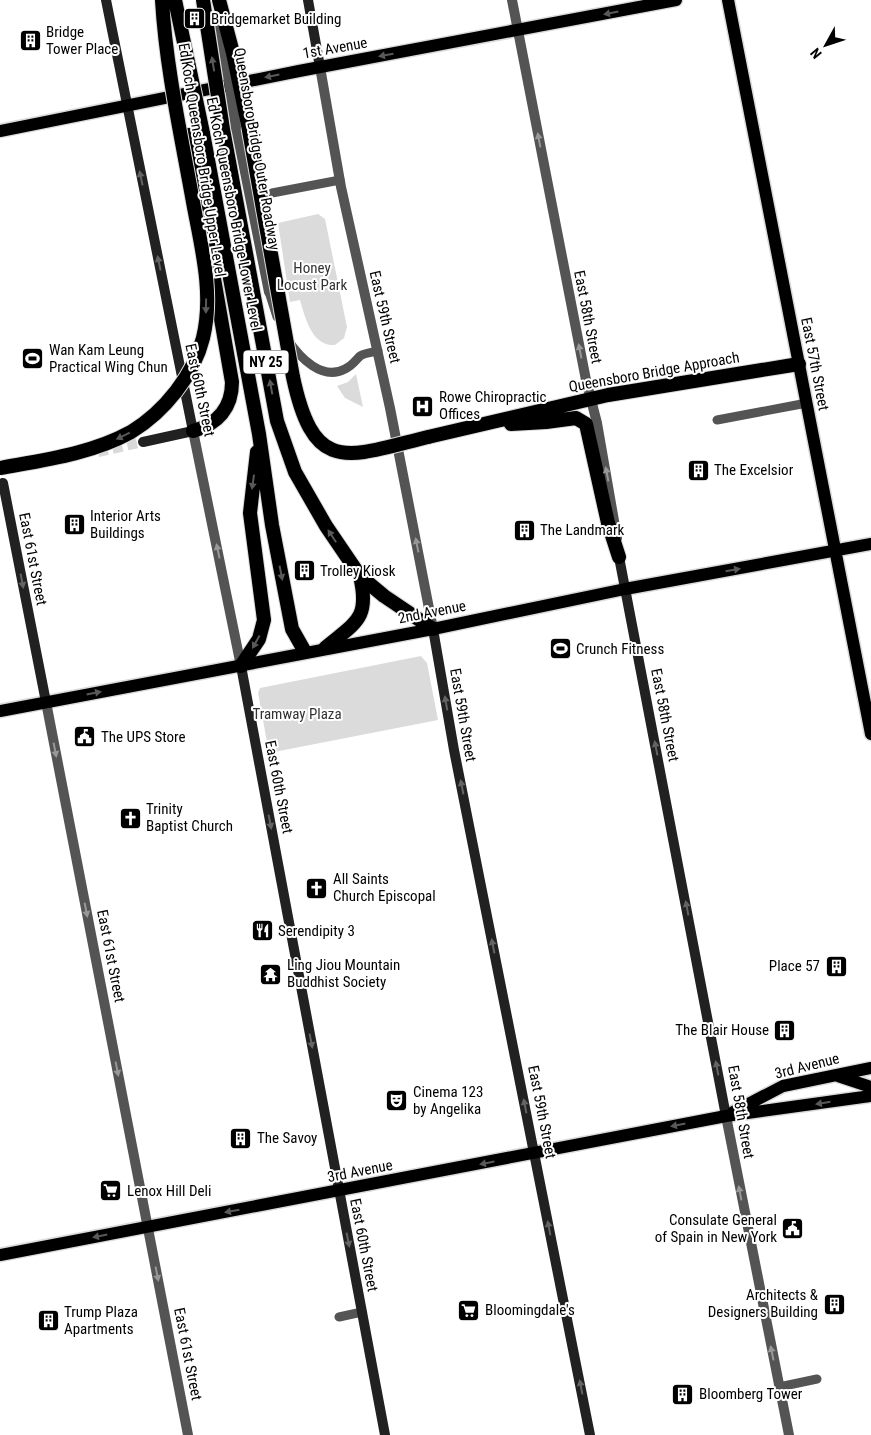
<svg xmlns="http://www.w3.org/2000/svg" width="871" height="1435" viewBox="0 0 871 1435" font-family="'Roboto Condensed',sans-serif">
<rect width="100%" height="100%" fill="#fff"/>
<!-- green -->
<path fill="#dbdbdb" d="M318,214L325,219L347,327L344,338L335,345C312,347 305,317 300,300L290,302L278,223Z
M356,374L363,407L345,398L337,386L348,382Z
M421,656L427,663L438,720L269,753L258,693L260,688Z"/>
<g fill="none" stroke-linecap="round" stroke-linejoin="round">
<!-- secondary-tunnel -->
<path stroke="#d9d9d9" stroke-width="10" stroke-dasharray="10 5" stroke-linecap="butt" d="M98,452L143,442"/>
<defs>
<path id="primary" d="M728,0L871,734
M0,131L299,71L676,0
M0,711L433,629L625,589L871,544
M838,1076L871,1087
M733,1112L783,1086L871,1068
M0,1255L726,1116L871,1096"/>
<path id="trunk" d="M223,129L277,421L295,472L326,526L360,576L384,596L433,629
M203,133L259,434L272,525L292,629L305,652
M189,135L232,382C232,408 218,424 193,431
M511,424L546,422L576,418L586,424L608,523L619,557
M428,437L608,395L799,364
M325,648C356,622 370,619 360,576
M241,666L259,639L264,620L250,513L257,452"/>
</defs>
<!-- primary casing -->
<use href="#primary" stroke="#dbdbdb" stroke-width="15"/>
<!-- trunk casing -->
<use href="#trunk" stroke="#dbdbdb" stroke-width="16"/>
<!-- service -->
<path stroke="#545454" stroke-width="9" d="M272,193L340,180
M269,292L277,317
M288,340C300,358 322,381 345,369C352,366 355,361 360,356C364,353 373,352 378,351
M717,420L807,403
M339,1317L362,1312
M779,1387L817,1379"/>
<!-- pedestrian -->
<path stroke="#545454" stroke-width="10" d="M236,127L269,292"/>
<!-- minor -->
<path stroke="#545454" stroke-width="10" d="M512,0L586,380L597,423L617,538
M320,67L341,187L390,408L433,629
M193,431L241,666
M46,702L188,1435
M726,1116L789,1435"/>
<!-- secondary -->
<path stroke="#212121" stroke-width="10" d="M106,0L193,431L143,442
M308,0L320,67
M3,483L46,702
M619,557L726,1116
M433,629L454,750L590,1435
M241,666L385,1435"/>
<!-- primary -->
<use href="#primary" stroke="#000" stroke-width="12"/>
<!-- trunk -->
<use href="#trunk" stroke="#000" stroke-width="14"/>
<defs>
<path id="trunk-bridge" d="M175,0L203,133
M203,0L223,129
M219,0L233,53L248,125L293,377C314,476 347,457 428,437
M0,468C44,460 91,454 131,432C164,412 194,375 203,338C214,293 201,246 193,202C181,135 166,68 162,0"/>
</defs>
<!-- trunk-bridge casing -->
<use href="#trunk-bridge" stroke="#dbdbdb" stroke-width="16" stroke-linecap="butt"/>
<!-- pedestrian-bridge -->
<path stroke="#545454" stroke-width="10" d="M220,24L236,127"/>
<!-- trunk-bridge -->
<use href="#trunk-bridge" stroke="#000" stroke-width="14"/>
</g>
<!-- one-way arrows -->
<defs><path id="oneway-solid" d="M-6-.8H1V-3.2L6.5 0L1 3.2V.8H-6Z" transform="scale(1.25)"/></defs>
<g fill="#595959">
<use href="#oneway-solid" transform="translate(611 13) rotate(169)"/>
<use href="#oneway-solid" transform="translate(386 55) rotate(170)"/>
<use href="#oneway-solid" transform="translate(213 64) rotate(-99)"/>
<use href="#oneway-solid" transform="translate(272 76) rotate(169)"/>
<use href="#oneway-solid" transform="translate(206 306) rotate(91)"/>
<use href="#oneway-solid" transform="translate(271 387) rotate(-100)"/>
<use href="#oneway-solid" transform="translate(123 436) rotate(154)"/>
<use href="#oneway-solid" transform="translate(253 482) rotate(98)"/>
<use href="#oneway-solid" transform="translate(332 536) rotate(-123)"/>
<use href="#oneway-solid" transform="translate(733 570) rotate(-10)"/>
<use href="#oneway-solid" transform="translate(281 573) rotate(79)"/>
<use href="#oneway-solid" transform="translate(256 642) rotate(119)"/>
<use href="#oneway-solid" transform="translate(94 693) rotate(-11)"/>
<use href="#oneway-solid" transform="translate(823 1103) rotate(171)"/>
<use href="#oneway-solid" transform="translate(678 1125) rotate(169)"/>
<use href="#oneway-solid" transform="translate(487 1163) rotate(169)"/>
<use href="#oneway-solid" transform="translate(232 1211) rotate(170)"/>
<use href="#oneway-solid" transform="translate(100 1236) rotate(169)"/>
</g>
<g fill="#989898">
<use href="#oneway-solid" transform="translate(539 140) rotate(-101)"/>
<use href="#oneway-solid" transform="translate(580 351) rotate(-101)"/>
<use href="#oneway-solid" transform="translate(607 474) rotate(-101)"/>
<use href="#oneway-solid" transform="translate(417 545) rotate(-101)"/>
<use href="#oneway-solid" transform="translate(218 551) rotate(-102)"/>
<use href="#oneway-solid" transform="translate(55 750) rotate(79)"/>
<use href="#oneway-solid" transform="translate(86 910) rotate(79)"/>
<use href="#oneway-solid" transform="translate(117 1069) rotate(79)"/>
<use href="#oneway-solid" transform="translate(740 1193) rotate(-101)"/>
<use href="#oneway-solid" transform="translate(157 1274) rotate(79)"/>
<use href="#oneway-solid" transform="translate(772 1353) rotate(-102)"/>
</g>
<g fill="#646464">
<use href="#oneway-solid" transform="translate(141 178) rotate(-102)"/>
<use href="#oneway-solid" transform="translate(159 263) rotate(-102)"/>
<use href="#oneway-solid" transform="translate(22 581) rotate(79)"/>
<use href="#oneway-solid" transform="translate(446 703) rotate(-100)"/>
<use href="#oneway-solid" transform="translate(656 748) rotate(-101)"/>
<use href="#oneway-solid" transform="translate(462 787) rotate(-101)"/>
<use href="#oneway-solid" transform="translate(270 822) rotate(79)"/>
<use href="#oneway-solid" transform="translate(687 908) rotate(-101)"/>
<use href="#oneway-solid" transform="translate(493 946) rotate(-101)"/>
<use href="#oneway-solid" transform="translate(311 1041) rotate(79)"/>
<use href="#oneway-solid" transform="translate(717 1068) rotate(-101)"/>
<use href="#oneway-solid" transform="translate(525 1106) rotate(-101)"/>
<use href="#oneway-solid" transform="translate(549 1228) rotate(-101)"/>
<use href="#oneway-solid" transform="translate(348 1240) rotate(79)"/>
<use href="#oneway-solid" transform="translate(581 1387) rotate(-101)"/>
</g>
<!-- icons -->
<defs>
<symbol id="building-square" viewBox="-11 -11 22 22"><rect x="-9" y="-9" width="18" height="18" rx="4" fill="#000" stroke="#fff"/><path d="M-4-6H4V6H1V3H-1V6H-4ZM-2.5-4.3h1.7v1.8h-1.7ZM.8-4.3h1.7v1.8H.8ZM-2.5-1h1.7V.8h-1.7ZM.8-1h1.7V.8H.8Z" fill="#fff"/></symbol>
<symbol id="stadium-square" viewBox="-11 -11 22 22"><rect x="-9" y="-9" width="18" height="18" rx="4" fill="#000" stroke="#fff"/><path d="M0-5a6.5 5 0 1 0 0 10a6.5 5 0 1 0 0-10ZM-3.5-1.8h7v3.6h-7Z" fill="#fff"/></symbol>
<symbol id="hospital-square" viewBox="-11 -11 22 22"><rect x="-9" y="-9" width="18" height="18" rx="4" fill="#000" stroke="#fff"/><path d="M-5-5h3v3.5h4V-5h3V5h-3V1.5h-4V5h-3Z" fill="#fff"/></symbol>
<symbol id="civic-square" viewBox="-11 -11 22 22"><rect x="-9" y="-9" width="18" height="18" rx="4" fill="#000" stroke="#fff"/><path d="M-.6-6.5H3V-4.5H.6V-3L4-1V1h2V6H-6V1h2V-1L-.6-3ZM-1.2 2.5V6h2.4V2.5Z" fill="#fff"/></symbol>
<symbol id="church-square" viewBox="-11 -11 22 22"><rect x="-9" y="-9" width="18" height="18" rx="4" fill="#000" stroke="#fff"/><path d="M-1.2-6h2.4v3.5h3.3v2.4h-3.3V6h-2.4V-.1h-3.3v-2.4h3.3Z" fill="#fff"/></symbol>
<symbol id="restaurant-square" viewBox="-11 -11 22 22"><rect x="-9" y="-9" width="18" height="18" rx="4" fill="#000" stroke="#fff"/><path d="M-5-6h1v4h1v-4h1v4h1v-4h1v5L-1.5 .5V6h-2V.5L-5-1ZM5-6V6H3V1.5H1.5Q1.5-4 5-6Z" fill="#fff"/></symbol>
<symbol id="temple-square" viewBox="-11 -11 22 22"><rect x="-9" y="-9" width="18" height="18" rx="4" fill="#000" stroke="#fff"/><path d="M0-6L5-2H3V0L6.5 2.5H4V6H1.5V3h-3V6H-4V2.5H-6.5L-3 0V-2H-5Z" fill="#fff"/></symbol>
<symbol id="theatre-square" viewBox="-11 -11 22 22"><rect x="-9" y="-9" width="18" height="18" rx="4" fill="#000" stroke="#fff"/><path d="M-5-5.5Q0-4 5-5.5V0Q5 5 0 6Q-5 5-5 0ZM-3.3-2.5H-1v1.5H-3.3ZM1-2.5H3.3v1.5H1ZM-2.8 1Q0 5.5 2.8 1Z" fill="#fff"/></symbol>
<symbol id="supermarket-square" viewBox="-11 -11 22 22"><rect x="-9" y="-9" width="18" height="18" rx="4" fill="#000" stroke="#fff"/><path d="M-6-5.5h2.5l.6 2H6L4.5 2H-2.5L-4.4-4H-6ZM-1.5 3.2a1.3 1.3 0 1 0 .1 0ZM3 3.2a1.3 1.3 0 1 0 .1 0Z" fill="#fff"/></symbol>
</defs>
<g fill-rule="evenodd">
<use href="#building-square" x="182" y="6" width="25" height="25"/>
<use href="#building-square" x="18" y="28" width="25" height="25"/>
<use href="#stadium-square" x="20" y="346" width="25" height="25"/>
<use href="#hospital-square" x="410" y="394" width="25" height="25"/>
<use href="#building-square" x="686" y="458" width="25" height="25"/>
<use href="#building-square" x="62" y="512" width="25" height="25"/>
<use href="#building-square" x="512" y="518" width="25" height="25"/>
<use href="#building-square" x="292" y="558" width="25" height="25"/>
<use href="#stadium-square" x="548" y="636" width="25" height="25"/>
<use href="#civic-square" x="72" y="724" width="25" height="25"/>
<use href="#church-square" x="118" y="806" width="25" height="25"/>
<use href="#church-square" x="304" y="876" width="25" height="25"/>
<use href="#restaurant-square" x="250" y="918" width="25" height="25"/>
<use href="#building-square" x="824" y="954" width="25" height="25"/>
<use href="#temple-square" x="258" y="962" width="25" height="25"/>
<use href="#building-square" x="772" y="1018" width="25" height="25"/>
<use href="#theatre-square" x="384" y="1088" width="25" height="25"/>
<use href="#building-square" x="228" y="1126" width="25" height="25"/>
<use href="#supermarket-square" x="98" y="1178" width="25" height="25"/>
<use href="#civic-square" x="780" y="1216" width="25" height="25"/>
<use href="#building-square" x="822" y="1292" width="25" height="25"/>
<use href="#supermarket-square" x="456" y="1298" width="25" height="25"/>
<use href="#building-square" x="36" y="1308" width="25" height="25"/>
<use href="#building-square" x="670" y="1382" width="25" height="25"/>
</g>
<g text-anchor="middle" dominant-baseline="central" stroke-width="4" stroke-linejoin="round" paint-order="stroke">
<!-- shield labels -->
<rect fill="#fff" stroke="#4c4c4c" stroke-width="1" x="243.5" y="350.5" width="45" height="23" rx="4"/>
<g font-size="14" font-weight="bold" fill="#000">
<text x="266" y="362">NY 25</text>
</g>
<!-- poi labels -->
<g font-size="15" fill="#000" stroke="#fff" text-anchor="start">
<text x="211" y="19">Bridgemarket Building</text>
<text x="46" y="32">Bridge<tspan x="46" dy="17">Tower Place</tspan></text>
<text x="49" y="350">Wan Kam Leung<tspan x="49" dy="17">Practical Wing Chun</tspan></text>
<text x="439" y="397">Rowe Chiropractic<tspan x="439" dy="17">Offices</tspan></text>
<text x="714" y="470">The Excelsior</text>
<text x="90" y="516">Interior Arts<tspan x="90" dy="17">Buildings</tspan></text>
<text x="540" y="530">The Landmark</text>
<text x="320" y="571">Trolley Kiosk</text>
<text x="576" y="649">Crunch Fitness</text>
<text x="101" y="737">The UPS Store</text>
<text x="146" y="809">Trinity<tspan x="146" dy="17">Baptist Church</tspan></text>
<text x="333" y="879">All Saints<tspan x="333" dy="17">Church Episcopal</tspan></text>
<text x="278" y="931">Serendipity 3</text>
<text x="287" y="965">Ling Jiou Mountain<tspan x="287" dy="17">Buddhist Society</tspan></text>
<text x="820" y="966" text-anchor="end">Place 57</text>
<text x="769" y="1030" text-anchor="end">The Blair House</text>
<text x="413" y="1092">Cinema 123<tspan x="413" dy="17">by Angelika</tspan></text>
<text x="257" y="1138">The Savoy</text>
<text x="127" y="1191">Lenox Hill Deli</text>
<text x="777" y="1220" text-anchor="end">Consulate General<tspan x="777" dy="17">of Spain in New York</tspan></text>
<text x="818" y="1295" text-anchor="end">Architects &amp;<tspan x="818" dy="17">Designers Building</tspan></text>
<text x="485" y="1310">Bloomingdale's</text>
<text x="64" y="1312">Trump Plaza<tspan x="64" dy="17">Apartments</tspan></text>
<text x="699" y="1394">Bloomberg Tower</text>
</g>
<!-- street labels -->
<g font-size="15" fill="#000" stroke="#fff">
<text transform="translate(335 48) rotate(-10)">1st Avenue</text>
<text transform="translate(257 149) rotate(80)">Queensboro Bridge Outer Roadway</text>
<text transform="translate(202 160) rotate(81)">Ed Koch Queensboro Bridge Upper Level</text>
<text transform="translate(234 214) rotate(79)">Ed Koch Queensboro Bridge Lower Level</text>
<text transform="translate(385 317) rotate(77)">East 59th Street</text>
<text transform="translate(588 317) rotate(79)">East 58th Street</text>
<text transform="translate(815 364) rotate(79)">East 57th Street</text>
<text transform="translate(654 372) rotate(-10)">Queensboro Bridge Approach</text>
<text transform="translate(200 390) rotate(78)">East 60th Street</text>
<text transform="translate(33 559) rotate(79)">East 61st Street</text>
<text transform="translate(432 612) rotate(-11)">2nd Avenue</text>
<text transform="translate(463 715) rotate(80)">East 59th Street</text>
<text transform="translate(665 715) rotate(79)">East 58th Street</text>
<text transform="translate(279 787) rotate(79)">East 60th Street</text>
<text transform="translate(111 956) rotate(79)">East 61st Street</text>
<text transform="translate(807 1066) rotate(-14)">3rd Avenue</text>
<text transform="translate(542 1112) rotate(79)">East 59th Street</text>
<text transform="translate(741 1112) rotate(80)">East 58th Street</text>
<text transform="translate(360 1171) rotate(-11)">3rd Avenue</text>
<text transform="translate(364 1245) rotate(79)">East 60th Street</text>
<text transform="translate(188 1354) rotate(79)">East 61st Street</text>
</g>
<!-- park labels -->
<g font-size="15" fill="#323232" stroke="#fff">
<text x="312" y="268">Honey<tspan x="312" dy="17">Locust Park</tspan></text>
<text x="297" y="714">Tramway Plaza</text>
</g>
</g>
<!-- north arrow -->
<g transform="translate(826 45) rotate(230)" stroke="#ffffff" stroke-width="4" paint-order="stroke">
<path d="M0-4L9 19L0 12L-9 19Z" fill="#000000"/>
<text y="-8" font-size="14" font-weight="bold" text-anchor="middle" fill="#000000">N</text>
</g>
</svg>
